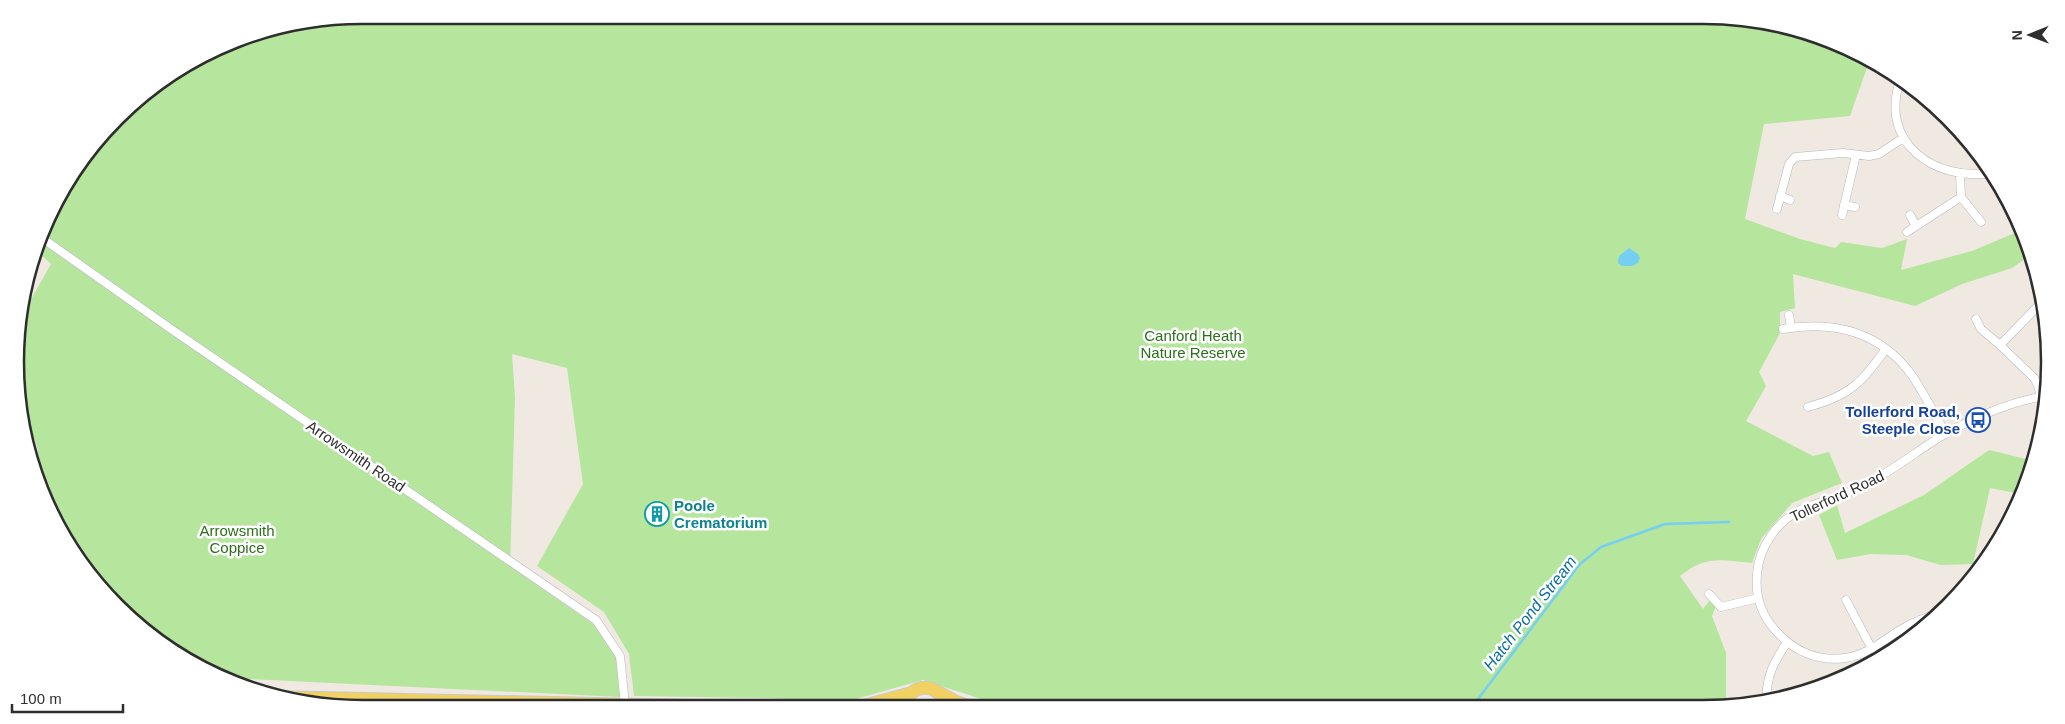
<svg xmlns="http://www.w3.org/2000/svg" width="2065" height="724" viewBox="0 0 2065 724" font-family="Arial,sans-serif">
<rect width="100%" height="100%" fill="#efe9e1"/>
<!-- green -->
<path fill="#b6e59e" d="M362,15H1703L1793,27L1856,51L1870,59L1850,116L1764,124L1745,219L1800,239L1835,248L1841,242L1882,248L1907,239L1901,270L1972,251L2022,230L2032,254L2012,268L1962,284L1915,306L1793,274L1795,308L1780,312V333L1759,372L1766,386L1746,421L1813,456L1829,452L1842,483L1792,503L1761,539L1752,563C1721,560 1706,555 1680,576L1703,609L1710,600L1716,606L1712,616L1726,653V706L1009,708L923,680L845,702L766,698L634,696L629,654L604,612L537,566L583,484L567,368L512,354L515,398L510,566L596,626L616,656L620,697L230,678L169,650L116,607L74,555L37,474L38,450L29,423L18,400L16,385L18,322L51,264L38,252L51,208L87,151L133,101L229,41L295,22Z
M1989,450L2034,461L2021,494L1990,488L1973,564L1941,565L1906,555L1871,554L1837,560L1819,515L1837,505L1845,533L1924,495Z"/>
<!-- water -->
<path fill="#75cff0" d="M1629,248L1638,254L1640,258L1638,263L1632,266H1622L1618,263L1619,256Z"/>
<g fill="none" stroke-linecap="round" stroke-linejoin="round">
<!-- stream -->
<path stroke="#75cff0" stroke-width="2.5" d="M1472,707L1579,565L1601,547L1665,524L1729,522"/>
<defs>
<path id="minor" d="M1901,78C1877,142 1934,182 1993,173
M1960,174L1961,197L1981,222
M1780,196L1790,200
M1844,205L1855,207
M1777,209L1789,164L1795,157L1843,153L1869,156L1879,154L1903,138
M1842,215L1856,155
M1910,215L1916,226
M1907,232L1961,197
M42,238L171,329L596,620L620,656L625,705
M1789,315L1791,327
M1976,319L1981,329L2000,345
M1783,329C1834,320 1882,332 1913,377C1925,395 1935,415 1946,434
M2041,397L2038,385L2034,378L2000,345L2043,301
M1808,407C1851,395 1860,384 1886,349
M1709,594L1721,607L1758,598
M1846,600L1872,649
M1940,613C1926,617 1914,621 1902,629C1883,640 1868,655 1845,658C1818,662 1793,651 1775,630C1761,614 1755,595 1757,574C1759,547 1777,521 1802,509C1813,504 1826,501 1838,497C1853,491 1868,483 1882,475C1908,460 1931,440 1958,427C1985,413 2017,400 2047,396
M1766,701C1767,674 1773,664 1787,642"/>
<path id="primary" d="M940,693L956,702L974,708
M272,697L781,708
M856,708L912,693
M905,708C908,681 941,681 947,708"/>
</defs>
<!-- minor casing -->
<use href="#minor" stroke="#b4b7c1" stroke-width="9"/>
<!-- primary casing -->
<use href="#primary" stroke="#c9c9c9" stroke-width="14"/>
<!-- minor -->
<use href="#minor" stroke="#fff" stroke-width="8"/>
<!-- primary -->
<use href="#primary" stroke="#f2d163" stroke-width="12"/>
</g>
<!-- icons -->
<defs>
<symbol id="bus-ring" viewBox="-11 -11 22 22"><circle r="9.5" fill="#fff" stroke="#1a4fb4" stroke-width="1.5"/><path d="M-5-6H5V4H4V6H2V4H-2V6H-4V4H-5ZM-3.5-4V0h7V-4ZM-3.5 1.2v1.5H-2V1.2ZM2 1.2v1.5H3.5V1.2Z" fill="#1a4fb4"/></symbol>
<symbol id="building-ring" viewBox="-11 -11 22 22"><circle r="9.5" fill="#fff" stroke="#0f9aa8" stroke-width="1.5"/><path d="M-4-6H4V6H1V3H-1V6H-4ZM-2.5-4.3h1.7v1.8h-1.7ZM.8-4.3h1.7v1.8H.8ZM-2.5-1h1.7V.8h-1.7ZM.8-1h1.7V.8H.8Z" fill="#0f9aa8"/></symbol>
</defs>
<g fill-rule="evenodd">
<use href="#bus-ring" x="1964" y="406" width="28" height="28"/>
<use href="#building-ring" x="643" y="500" width="28" height="28"/>
</g>
<g text-anchor="middle" dominant-baseline="central" stroke-width="5" stroke-linejoin="round" paint-order="stroke">
<!-- park labels -->
<g font-size="15" fill="#2c6e1b" stroke="#fff">
<text x="1193" y="335">Canford Heath<tspan x="1193" dy="17">Nature Reserve</tspan></text>
<text x="237" y="530">Arrowsmith<tspan x="237" dy="17">Coppice</tspan></text>
</g>
<!-- transit labels -->
<g font-size="15" font-weight="bold" fill="#164399" stroke="#fff" text-anchor="end">
<text x="1960" y="411">Tollerford Road,<tspan x="1960" dy="17">Steeple Close</tspan></text>
</g>
<!-- street labels -->
<g font-size="15" fill="#2e2e2e" stroke="#fff">
<text transform="translate(356 456) rotate(34)">Arrowsmith Road</text>
<text transform="translate(1837 496) rotate(-25)">Tollerford Road</text>
</g>
<!-- culture labels -->
<g font-size="15" font-weight="bold" fill="#0d838f" stroke="#fff" text-anchor="start">
<text x="674" y="505">Poole<tspan x="674" dy="17">Crematorium</tspan></text>
</g>
<!-- water labels -->
<g font-size="16" font-style="italic" fill="#0d6fa3" stroke="#fff">
<text transform="translate(1530 613) rotate(-52)">Hatch Pond Stream</text>
</g>
</g>
<!-- crop -->
<path d="M0 0H2065V724H0ZM362 24H1703A338 338 0 0 1 2041 362V362A338 338 0 0 1 1703 700H362A338 338 0 0 1 24 362V362A338 338 0 0 1 362 24Z" fill="#fff" fill-rule="evenodd"/>
<path fill="none" stroke="#2e2e2e" stroke-width="2.5" d="M362 24H1703A338 338 0 0 1 2041 362V362A338 338 0 0 1 1703 700H362A338 338 0 0 1 24 362V362A338 338 0 0 1 362 24Z"/>
<!-- north arrow -->
<g transform="translate(2030 35) rotate(269)" stroke="#ffffff" stroke-width="4" paint-order="stroke">
<path d="M0-4L9 19L0 12L-9 19Z" fill="#2e2e2e"/>
<text y="-8" font-size="14" font-weight="bold" text-anchor="middle" fill="#2e2e2e">N</text>
</g>
<!-- scale -->
<path d="M12 704v8h111v-8" fill="none" stroke="#2e2e2e" stroke-width="2.5"/>
<text x="20" y="704" font-size="15" fill="#2e2e2e" stroke="#ffffff" stroke-width="4" paint-order="stroke">100 m</text>
</svg>
